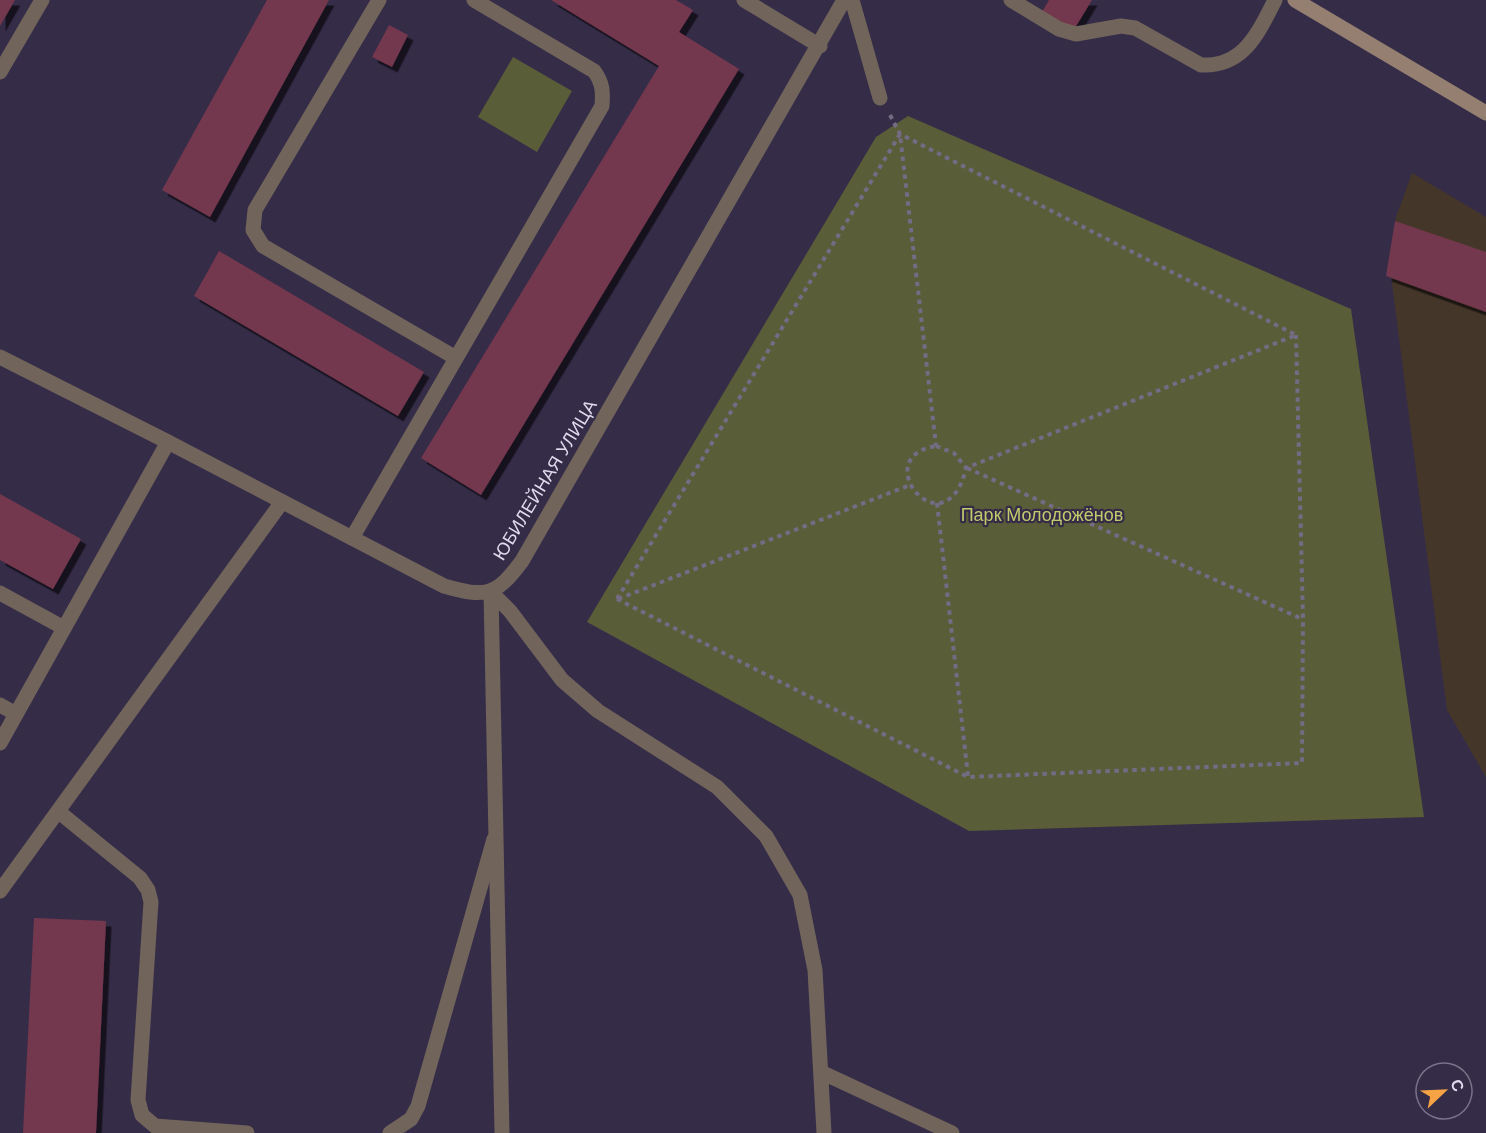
<svg xmlns="http://www.w3.org/2000/svg" width="1486" height="1133" viewBox="0 0 1486 1133" font-family="'DM Sans',sans-serif">
<defs>
<filter id="shadow"><feDropShadow dx="5.5" dy="5.5" stdDeviation="0" flood-color="#0009"/></filter>
</defs>
<rect width="100%" height="100%" fill="#352c48"/>
<!-- industrial -->
<path fill="#45362a" d="M1412,173L1486,217V777L1447,710L1391,276L1396,217Z"/>
<!-- green -->
<path fill="#595d38" d="M513,57L572,91L537,152L478,117Z
M908,116L1351,309L1424,817L969,831L587,622L876,137Z"/>
<!-- building -->
<path fill="#73374d" filter="url(#shadow)" d="M0,0H15L0,26Z
M267,0H329L210,217L162,190Z
M551,0H676L693,10L679,32L739,69L481,495L421,458L659,66Z
M1049,0H1092L1070,36L1039,17Z
M389,25L408,35L392,67L372,57Z
M1395,221L1486,252V312L1386,276Z
M219,251L424,372L398,416L194,296Z
M0,494L81,539L53,589L0,560Z
M34,918L106,921L96,1133H23Z"/>
<g fill="none" stroke-linecap="round" stroke-linejoin="round">
<!-- path -->
<path stroke="#736c84" stroke-width="4" stroke-dasharray="4.5 4.5" stroke-linecap="butt" d="M890,115L900,134L1296,335L966,468
M936,446L954,453L966,468C946,554 865,457 936,446Z
M967,468L1302,619
M937,503L968,776
M617,599L968,777L1302,763L1303,619L1296,335
M617,599L900,134L936,446
M618,599L910,485"/>
<!-- lane -->
<path stroke="#71645b" stroke-width="15" d="M379,0L255,210L253,230L263,246L456,358
M744,0L820,46
M852,0L880,98
M1011,0L1059,29L1076,34L1121,26L1135,28L1201,65C1244,67 1258,33 1275,0
M0,72L42,0
M352,538L602,106C603,92 603,83 594,71L474,0
M0,593L64,628
M0,705L16,714
M0,743L168,442
M59,812L140,878L148,890L151,902L138,1100L142,1115L155,1126L247,1133
M390,1133L411,1119L418,1106L494,839"/>
<!-- street -->
<path stroke="#71645b" stroke-width="15" d="M0,357L168,442L444,586C486,598 496,596 522,561L844,0
M491,592L510,611L562,680L598,711L717,787L766,836L800,895L815,970L824,1133
M491,592L502,1133
M0,891L282,502
M823,1073L952,1133"/>
<!-- secondary -->
<path stroke="#957f71" stroke-width="15" d="M1295,0L1486,113"/>
</g>
<g text-anchor="middle" dominant-baseline="central" stroke-width="4.5" stroke-linejoin="round" paint-order="stroke">
<!-- street labels -->
<g font-size="18" fill="#dfdaec" stroke="#352c48">
<text transform="translate(545 480) rotate(-59)">ЮБИЛЕЙНАЯ УЛИЦА</text>
</g>
<!-- park labels -->
<g font-size="18" fill="#c2ca6c" stroke="#352c48">
<text x="1042" y="515">Парк Молодожёнов</text>
</g>
</g>
<!-- north arrow -->
<g transform="translate(1444 1091) rotate(67)"><circle r="28" fill="#352c48" stroke="#79728a" stroke-width="1.5"/>
<path d="M0-4.5L10 22L0 15L-10 22Z" fill="#f5a345"/>
<text y="-9" font-size="16" font-weight="bold" text-anchor="middle" fill="#dfdaec">С</text>
</g>
</svg>
